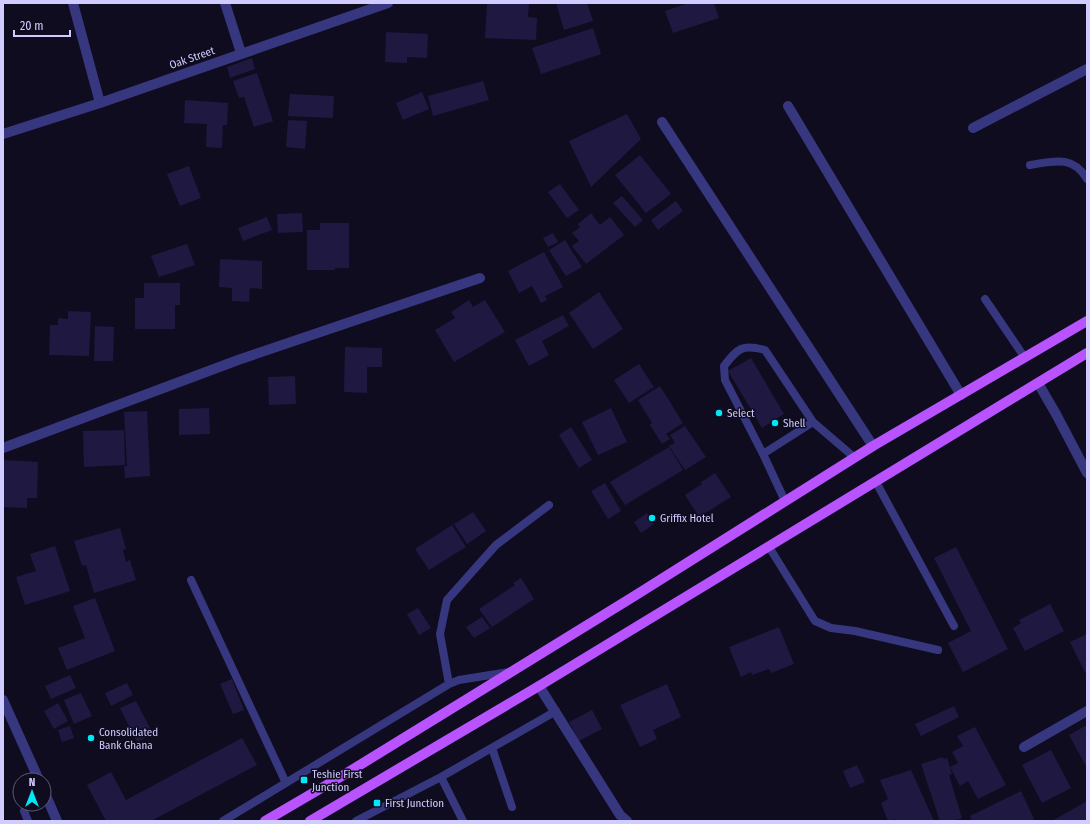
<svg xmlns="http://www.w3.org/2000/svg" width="1090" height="824" viewBox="0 0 1090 824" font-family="'Fira Sans Condensed',sans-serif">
<rect width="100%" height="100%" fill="#0f0c20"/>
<!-- building -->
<path fill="#1f1841" d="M487,3L529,4L528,17L537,18L536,40L485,38Z
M556,3H587L593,21L564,30Z
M688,3H714L719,18L673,33L665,11Z
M593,28L601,54L541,74L532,48Z
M386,32L428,34L427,58L407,57V63L385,62Z
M252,58L255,69L230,78L227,67Z
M257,73L273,121L254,127L244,97L239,98L233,81Z
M483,81L489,100L433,116L428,96Z
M422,92L429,109L403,120L396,103Z
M290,94L334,96L333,118L288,116Z
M185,100L228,103L227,125H223L222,148L206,147L207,124L184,123Z
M627,114L641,139L591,187L569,141Z
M288,120L307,121L305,149L286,147Z
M640,155L671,194L646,213L615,175Z
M189,166L201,198L180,206L167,174Z
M560,184L579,210L567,218L548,192Z
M622,196L643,220L635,227L613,203Z
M676,201L683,211L658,230L651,220Z
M302,213L303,232L278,233L277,214Z
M591,213L600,225L610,217L624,235L586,264L572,246L579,241L572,233L580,227L578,224Z
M267,217L272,230L243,241L238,228Z
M320,223H349V268H335V270H307V230H320Z
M553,233L558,242L548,247L543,238Z
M565,240L582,267L566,276L549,250Z
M187,244L195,265L159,277L151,256Z
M544,252L563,287L545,296L547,300L541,303L532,286L519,293L508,271Z
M220,259L262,261V289L250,288L249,302L232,301V288L219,287Z
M144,283H180V305H175V329H135V298H144Z
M599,292L623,329L593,349L569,313Z
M469,300L473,307L485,300L505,332L454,362L435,330L455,318L451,312Z
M68,311L91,312L89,356L49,355L50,325H58V318L68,319Z
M563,315L569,326L542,341L549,355L529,366L515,340Z
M95,326L114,327L113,361H94Z
M345,347L382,348V367H367V393L344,392Z
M751,358L784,414L762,428L728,371Z
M639,364L654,387L629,403L614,380Z
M295,376L296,404L269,405L268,377Z
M660,386L683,423L666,434L670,439L662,444L650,425L652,423L638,400Z
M209,408L210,434L179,435V409Z
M611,408L627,442L598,455L582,422Z
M147,411L150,476L125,478L124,466H127L124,412Z
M685,426L706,457L685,470L669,446L675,443L670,435Z
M571,427L592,460L579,468L559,435Z
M124,430L125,465L84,467L83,431Z
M669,447L683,470L625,505L610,482Z
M3,460L38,462L37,498H27V508L3,507Z
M715,473L731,497L699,517L685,495L702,484L701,482Z
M605,483L621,511L608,519L591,491Z
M473,512L486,531L467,544L454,524Z
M647,513L654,524L641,533L634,522Z
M452,525L466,547L429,570L415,549Z
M120,528L126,549L123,550L126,562L130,560L136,580L94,593L86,565L82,566L74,541Z
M55,546L70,591L25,605L16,577L36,571L30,554Z
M956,547L1008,649L963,672L948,643L971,631L934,558Z
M521,578L534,599L492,627L479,609L515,585L513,583Z
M95,598L115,651L67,670L58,648L85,638L73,606Z
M1050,604L1064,631L1025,651L1013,628L1021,623L1019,620Z
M418,608L431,628L419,635L407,614Z
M482,617L490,628L474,638L466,627Z
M779,627L794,664L771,673L769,669L752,675L751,672L741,677L729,647Z
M1087,634V676L1070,642Z
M70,675L76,688L51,699L45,686Z
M232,679L244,710L233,714L220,684Z
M127,683L133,695L111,706L105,693Z
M667,684L681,717L653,730L657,739L640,747L620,705Z
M81,693L92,716L74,724L64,700Z
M136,701L153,734L137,742L120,708Z
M58,703L68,721L54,729L44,711Z
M954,706L959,717L921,736L915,724Z
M592,710L602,729L579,741L569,722Z
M1087,725V768L1069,735Z
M70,726L74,738L62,742L58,730Z
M975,727L1006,785L978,799L968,781L960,786L950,767L958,763L952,752L963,746L957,736Z
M242,738L257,765L151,821H106L87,785L111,772L126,800Z
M1051,750L1071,788L1042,803L1022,765Z
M943,757V759L947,758L952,774L949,775L962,818L952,821H940L921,764Z
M857,765L865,782L850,788L843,771Z
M911,770L934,821H896L895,819L888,821L881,803L888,799L880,780Z
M1021,791L1034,819L1031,821H972L970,816Z
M1087,801V821H1052Z"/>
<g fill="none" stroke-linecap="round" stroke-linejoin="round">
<!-- service -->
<path stroke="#373780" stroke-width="8" d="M1030,165C1054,161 1073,155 1087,179
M985,299L1025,358
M763,454L813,422
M876,482L954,626
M785,501L763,454L725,380L724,366C738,348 742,344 765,350L813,422L855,458
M769,547L815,621L831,628L855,631L938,650
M191,580L286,783
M449,684L440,634L447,600L496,545L549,505
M492,748L512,807
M441,777L463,821
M24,811L28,821
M223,821L449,684L459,680L509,672
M356,821L441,777L556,711"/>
<!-- minor -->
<path stroke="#373780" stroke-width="10" d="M73,3L100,103
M225,3L241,53
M788,106L961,395
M662,122L873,446
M973,128L1087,69
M3,134L100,103L388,3
M1038,383L1056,414L1087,473
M3,448L238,360L480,278
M539,686L620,815L627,821
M1024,747L1087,711"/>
<!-- tertiary -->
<path stroke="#373780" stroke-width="10" d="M3,700L39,780
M44,791L57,821"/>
<!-- primary -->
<path stroke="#b853ff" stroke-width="10" d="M265,821L342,776L636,595L873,446L1087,321
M310,821L539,686L1087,353"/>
</g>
<!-- markers -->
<g fill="#00e8f7" stroke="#0f0c20" stroke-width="1.5">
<circle cx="719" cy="413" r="4"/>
<circle cx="775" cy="423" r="4"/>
<circle cx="652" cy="518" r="4"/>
<circle cx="91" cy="738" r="4"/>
<rect x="300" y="776" width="8" height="8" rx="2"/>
<rect x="373" y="799" width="8" height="8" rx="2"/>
</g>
<g text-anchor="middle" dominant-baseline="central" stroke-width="3" stroke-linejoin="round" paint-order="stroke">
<!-- street labels -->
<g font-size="11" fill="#d0ccff" stroke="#0f0c20">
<text transform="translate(192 58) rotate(-19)">Oak Street</text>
</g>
<!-- poi labels -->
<g font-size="11" fill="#d0ccff" stroke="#0f0c20" text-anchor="start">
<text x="727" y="413">Select</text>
<text x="783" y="423">Shell</text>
<text x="660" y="518">Griffix Hotel</text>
<text x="99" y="732">Consolidated<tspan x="99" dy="13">Bank Ghana</tspan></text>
<text x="312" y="774">Teshie First<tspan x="312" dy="13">Junction</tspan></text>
<text x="385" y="803">First Junction</text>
</g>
</g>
<!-- border -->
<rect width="1090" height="824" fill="none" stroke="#d0ccff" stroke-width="8"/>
<!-- north arrow -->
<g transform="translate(32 792)"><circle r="19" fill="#0f0c20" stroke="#5c5979"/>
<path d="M0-3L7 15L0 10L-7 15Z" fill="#00e8f7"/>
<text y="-6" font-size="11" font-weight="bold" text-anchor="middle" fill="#d0ccff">N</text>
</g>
<!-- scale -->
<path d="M14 30v6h56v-6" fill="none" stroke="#d0ccff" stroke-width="2"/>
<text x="20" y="30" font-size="12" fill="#d0ccff" stroke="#0f0c20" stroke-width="3" paint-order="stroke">20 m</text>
</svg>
